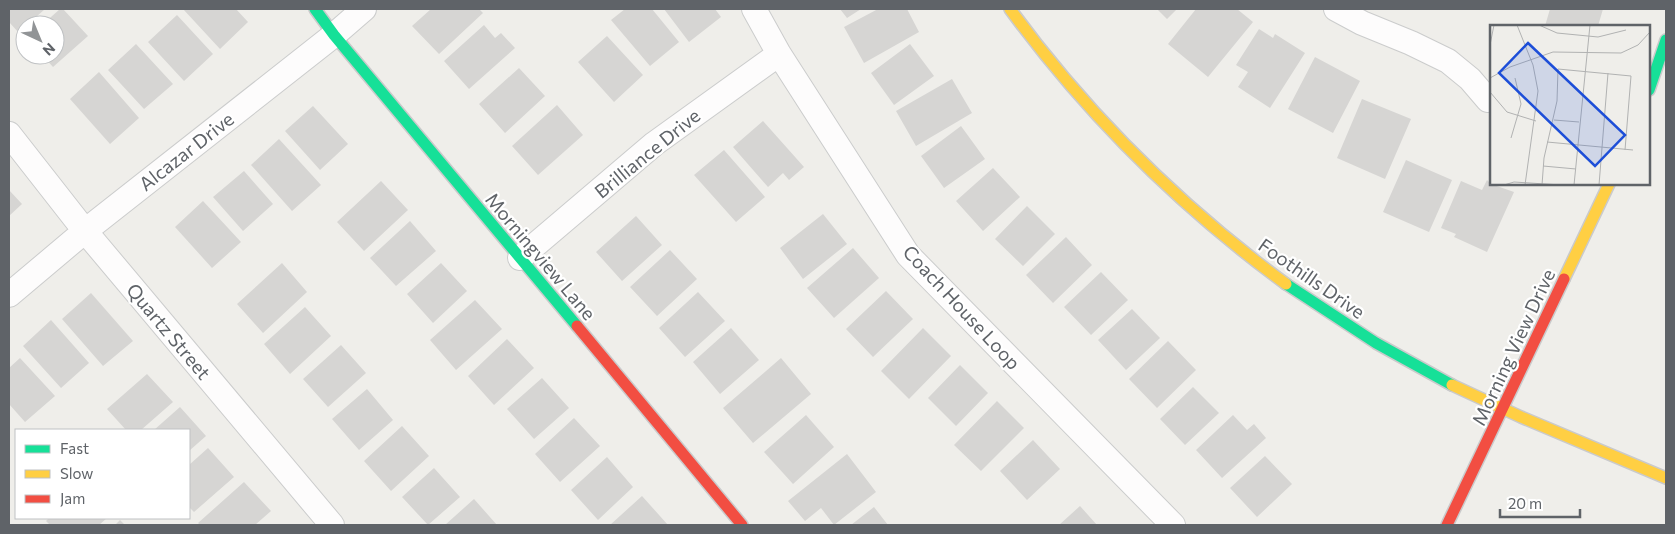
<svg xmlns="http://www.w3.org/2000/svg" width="1675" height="534" viewBox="0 0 1675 534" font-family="Commissioner,sans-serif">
<rect width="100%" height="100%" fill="#efeeea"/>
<!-- building -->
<path fill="#d6d5d3" d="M9,9H45L27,25H25L19,33L9,22Z
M60,9H63L88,36L53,67L42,55H55V25H42Z
M183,9H236L248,22L220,49Z
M431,9H479L483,13L439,54L412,26Z
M625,9H652L679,42L650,66L611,20Z
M664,9H715L721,17L689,42Z
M840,9H861L847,18Z
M878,9H907L919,32L864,63L844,27Z
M1157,9H1177L1167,19Z
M1196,9H1237L1253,22L1208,77L1168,44Z
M1550,9H1603L1598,26H1545Z
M177,15L213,54L184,81L148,42Z
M484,25L495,38L501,33L515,48L469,89L444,61Z
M1259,29L1273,38L1275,34L1305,53L1270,108L1238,87L1248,72L1236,65Z
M607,36L643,75L614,102L578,62Z
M136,44L173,84L144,109L108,70Z
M910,44L934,76L894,105L871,73Z
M1315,57L1360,81L1333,133L1288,109Z
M519,68L545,96L505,133L479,104Z
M99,72L139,118L110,144L70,99Z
M952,79L972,113L916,146L896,111Z
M1362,99L1411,119L1385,179L1337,158Z
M557,105L583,135L538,175L512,146Z
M313,106L348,144L320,170L285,131Z
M763,121L804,167L789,180L783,173L768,187L733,147Z
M961,126L985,159L944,188L921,156Z
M279,139L321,185L292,211L251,165Z
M724,150L765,197L736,222L694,175Z
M1406,160L1452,180L1429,232L1383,212Z
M993,168L1020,197L983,231L956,201Z
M244,171L273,204L243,231L213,197Z
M1487,180L1491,184L1514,192L1487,252L1454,237L1456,234L1441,228L1461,181L1482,190Z
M381,181L408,210L364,251L337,222Z
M9,190L22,204L9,216Z
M203,201L241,242L212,268L175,227Z
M1027,206L1055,234L1023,266L995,239Z
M823,214L847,244L803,279L780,248Z
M636,216L662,245L622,281L596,252Z
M410,221L436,251L396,286L370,258Z
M1066,237L1092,265L1053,303L1026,275Z
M853,248L879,278L834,318L807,288Z
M670,250L697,279L657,316L630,287Z
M282,263L307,292L263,333L237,304Z
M441,263L467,291L433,323L407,294Z
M1101,272L1128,300L1091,335L1064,307Z
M886,291L913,319L873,357L846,329Z
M698,292L725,321L685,357L659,328Z
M91,293L133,341L103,366L62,319Z
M475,300L502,329L456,370L430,340Z
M305,307L331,336L290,374L264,344Z
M1132,309L1160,338L1126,370L1098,340Z
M51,320L89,363L61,388L23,346Z
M731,328L759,360L720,394L693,362Z
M923,328L951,356L909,399L881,371Z
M507,339L534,368L494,405L468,376Z
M1168,341L1196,370L1157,408L1129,379Z
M341,345L366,373L328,407L303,379Z
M20,358L55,396L25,422L9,404V368Z
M781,358L811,394L753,443L723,408Z
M960,365L988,393L956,426L928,398Z
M147,374L173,402L141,430H126L107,409Z
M542,378L569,408L534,439L507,409Z
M1193,387L1219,413L1185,445L1160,419Z
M367,389L393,420L359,450L332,419Z
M997,401L1024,428L981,471L954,445Z
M180,407L206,436L189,451V430H154Z
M806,415L834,447L793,484L764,452Z
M1233,415L1247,430L1254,424L1266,438L1222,478L1196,450Z
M574,418L600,446L560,482L535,454Z
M402,426L429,456L391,491L364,461Z
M1033,440L1060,469L1027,500L1000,471Z
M208,448L234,477L194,512L189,507V465Z
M847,454L876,492L834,525L821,508L805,521L788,501Z
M1265,456L1292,484L1257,517L1230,488Z
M607,457L633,487L598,520L571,490Z
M434,468L460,497L428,525L402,497Z
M244,482L271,511L255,525H200L198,523Z
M642,496L668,525H610Z
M474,499L497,525H445Z
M1080,506L1097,525H1059Z
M874,507L888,525H851Z
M49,518H107L99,525H50L46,521Z
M120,520L125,525H115Z"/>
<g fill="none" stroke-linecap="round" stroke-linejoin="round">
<defs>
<path id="street" d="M754,9L779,54L908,255L1173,525
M1336,9L1362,23L1411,43L1448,61L1470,79L1488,100
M9,134L85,231L332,525
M520,258L654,144L779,54
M9,295L85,231L334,35L364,9"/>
<path id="fast" d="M315,9L334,35L577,326
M1649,90L1666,40
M1286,284L1376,343L1452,385"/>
<path id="slow" d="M1010,9C1087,114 1181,207 1286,284
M1564,279L1609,184
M1452,385L1521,417L1666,478"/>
<path id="jam" d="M577,326L742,525
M1447,525L1564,279"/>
</defs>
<!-- street casing -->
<use href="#street" stroke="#cbcccc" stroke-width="26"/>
<!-- fast casing -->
<use href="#fast" stroke="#cacacb" stroke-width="14"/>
<!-- slow casing -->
<use href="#slow" stroke="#cacacb" stroke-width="14"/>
<!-- jam casing -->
<use href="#jam" stroke="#cacacb" stroke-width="14"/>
<!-- street -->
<use href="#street" stroke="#fdfcfc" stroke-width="24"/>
<!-- fast -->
<use href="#fast" stroke="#16e098" stroke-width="11"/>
<!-- slow -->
<use href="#slow" stroke="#ffcf43" stroke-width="11"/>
<!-- jam -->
<use href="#jam" stroke="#f24e42" stroke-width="11"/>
</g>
<g text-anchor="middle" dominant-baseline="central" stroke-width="4.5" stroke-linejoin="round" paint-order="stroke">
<!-- street labels -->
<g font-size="19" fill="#5f6368" stroke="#fff">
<text transform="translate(186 151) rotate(-38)">Alcazar Drive</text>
<text transform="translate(647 153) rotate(-39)">Brilliance Drive</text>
<text transform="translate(541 256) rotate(50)">Morningview Lane</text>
<text transform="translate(1312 278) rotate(35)">Foothills Drive</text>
<text transform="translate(962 307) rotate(47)">Coach House Loop</text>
<text transform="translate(169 331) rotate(50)">Quartz Street</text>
<text transform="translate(1513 347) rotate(-65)">Morning View Drive</text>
</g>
</g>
<!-- overview -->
<g transform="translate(1490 25)">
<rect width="160" height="160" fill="#efeeea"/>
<path fill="none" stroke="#b1b2b2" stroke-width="1" d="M27,0L43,40L48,66L35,160M49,0L67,8L108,12L136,5M0,20L4,0M0,53L20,42L63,27L131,28L148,20L160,7M0,67L17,87L46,96M64,95L89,97M21,113L31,79L25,53M57,117L143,125M53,141L86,144M14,160L24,157L71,160M52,160L54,133L67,76L68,44L141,51L135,125M84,160L100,0M109,160L118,48"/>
<path fill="#1d4ed8" fill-opacity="0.15" stroke="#1d4ed8" stroke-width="2.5" d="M38,18L135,110L105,141L9,48Z"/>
<rect width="160" height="160" fill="none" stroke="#5f6368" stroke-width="2.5"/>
</g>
<!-- border -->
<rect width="1675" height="534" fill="none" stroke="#5f6368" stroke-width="20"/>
<!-- legend -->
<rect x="15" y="429" width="175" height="90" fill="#ffffff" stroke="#bfc1c3"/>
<rect x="25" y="445" width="25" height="8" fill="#16e098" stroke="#bfc1c3"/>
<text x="60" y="454" font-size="15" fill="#5f6368">Fast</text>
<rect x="25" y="470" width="25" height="8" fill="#ffcf43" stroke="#bfc1c3"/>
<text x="60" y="479" font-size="15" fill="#5f6368">Slow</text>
<rect x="25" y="495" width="25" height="8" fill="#f24e42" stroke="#bfc1c3"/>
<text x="60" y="504" font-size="15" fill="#5f6368">Jam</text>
<!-- north arrow -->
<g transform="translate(40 40) rotate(136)"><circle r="24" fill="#ffffff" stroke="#bfc1c3"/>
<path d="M0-4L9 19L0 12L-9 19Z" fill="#919496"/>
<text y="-8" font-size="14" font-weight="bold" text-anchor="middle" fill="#5f6368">N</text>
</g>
<!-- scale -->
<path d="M1500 509v8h80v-8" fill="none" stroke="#5f6368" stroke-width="2.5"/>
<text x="1508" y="509" font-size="15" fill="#5f6368" stroke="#ffffff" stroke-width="4" paint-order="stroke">20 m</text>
</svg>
